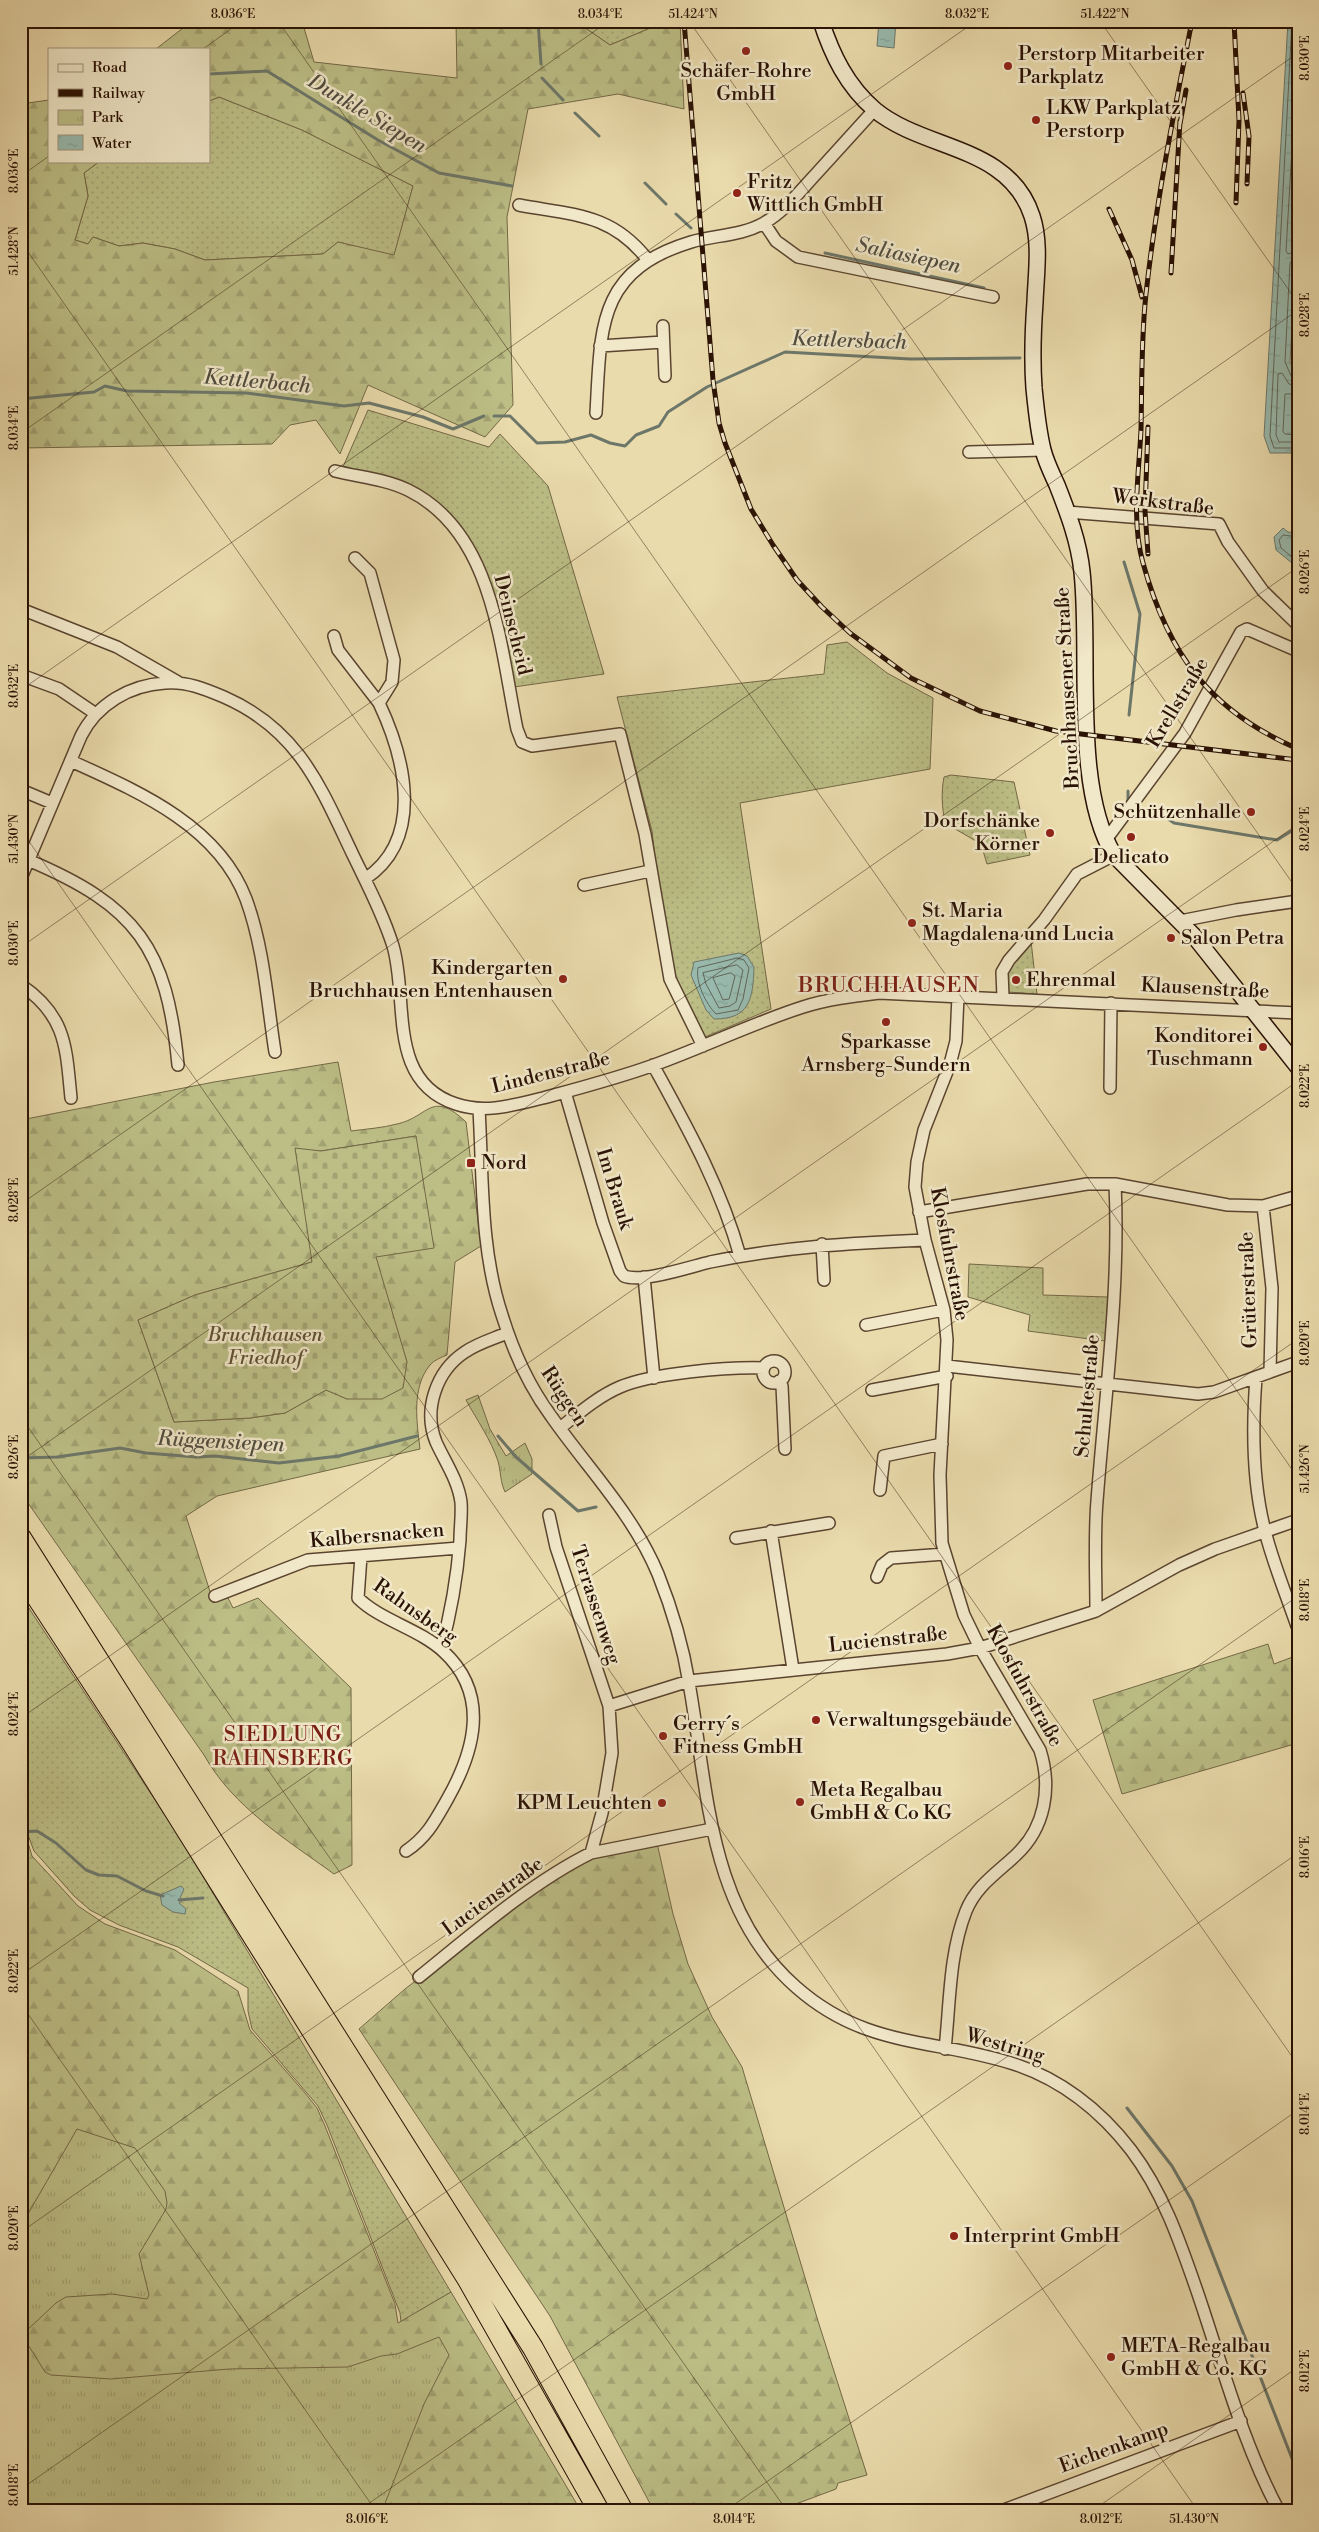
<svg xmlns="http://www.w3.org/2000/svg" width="1319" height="2532" viewBox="0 0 1319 2532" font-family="'Libre Bodoni',serif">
<defs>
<pattern id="grass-dots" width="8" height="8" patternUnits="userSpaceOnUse" patternTransform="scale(1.25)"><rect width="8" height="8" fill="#bcbe86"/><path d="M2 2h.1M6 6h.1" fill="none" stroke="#a2a272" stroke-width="1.8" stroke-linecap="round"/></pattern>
<pattern id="forest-firs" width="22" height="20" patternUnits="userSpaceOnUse" patternTransform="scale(1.25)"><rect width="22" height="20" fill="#bcbe86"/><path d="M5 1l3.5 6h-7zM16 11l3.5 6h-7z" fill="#a2a272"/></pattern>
<pattern id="cemetery-stones" width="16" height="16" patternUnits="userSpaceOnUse" patternTransform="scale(1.25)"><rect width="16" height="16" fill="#bcbe86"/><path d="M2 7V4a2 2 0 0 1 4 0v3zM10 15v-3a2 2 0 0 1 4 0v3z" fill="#a2a272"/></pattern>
<pattern id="park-tufts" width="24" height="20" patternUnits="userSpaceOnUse" patternTransform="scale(1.25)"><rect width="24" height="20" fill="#bcbe86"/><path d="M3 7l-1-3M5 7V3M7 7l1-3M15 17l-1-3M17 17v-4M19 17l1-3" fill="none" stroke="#a2a272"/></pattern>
<pattern id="water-ripples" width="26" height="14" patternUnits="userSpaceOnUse" patternTransform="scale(1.25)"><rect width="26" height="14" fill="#98baae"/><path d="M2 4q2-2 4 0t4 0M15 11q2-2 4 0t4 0" fill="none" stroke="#839f94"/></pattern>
</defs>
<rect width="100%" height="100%" fill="#eadbac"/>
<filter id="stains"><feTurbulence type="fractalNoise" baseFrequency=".004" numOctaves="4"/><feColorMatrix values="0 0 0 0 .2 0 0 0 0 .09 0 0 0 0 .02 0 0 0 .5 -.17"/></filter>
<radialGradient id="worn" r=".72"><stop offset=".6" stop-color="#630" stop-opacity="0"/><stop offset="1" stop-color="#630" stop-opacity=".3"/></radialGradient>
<!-- grass -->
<path fill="url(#grass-dots)" stroke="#736846" d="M575,21H667L610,45Z
M219,97L302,130L413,186L394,256L338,242L323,254L205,260L175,249L143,243L119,246L93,237L88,244L75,240L88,196L84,173L100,161H209V101Z
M368,410L489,447L500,434L548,486L604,674L507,688L480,581L464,547L444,519L396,489L339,476Z
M847,642L887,673L933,698L930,769L740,803L771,1009L705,1037L667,965L652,831L617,697L824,674L827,645Z
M951,775L1014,782L1030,855L987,864L981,844L945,823C942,807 941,793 944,777Z
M1031,941L1037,994L1007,992L1006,969Z
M969,1264L1043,1268V1295L1108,1297L1105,1341L1028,1331L1030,1315L968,1297Z
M21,1596L180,1838L451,2292L401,2322L400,2313L327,2125L318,2106L252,2029L248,2011V1988L178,1947L119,1925L90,1910L74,1896L34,1851L28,1835L21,1778V1721L27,1685L21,1670Z"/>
<!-- forest -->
<path fill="url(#forest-firs)" stroke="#736846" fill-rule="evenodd" d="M192,21H302L314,62L457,78L456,21H575L610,45L667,21H680L684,109L618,94L528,109L507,217L513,405L485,437L368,385L340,454L316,420L290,425L272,444L21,448V104L49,100V161H100L84,173L88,196L75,240L88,244L93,237L119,246L143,243L175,249L205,260L323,254L338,242L394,255L413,186L302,130L219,97L209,101V49H156Z
M338,1062L351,1131C366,1129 382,1128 397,1124C429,1117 431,1089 466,1122L481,1246L455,1262L447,1355C442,1357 434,1360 430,1365C411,1388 417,1423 420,1449L217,1496L186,1516L213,1601L228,1598L233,1608L258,1598L351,1688L352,1865L334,1874C287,1840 233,1807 204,1755L21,1493V1120L214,1082ZM416,1136L375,1257L407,1362L347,1399L326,1390L285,1413L250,1418L174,1422L138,1320L195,1295L312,1262L308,1151H321Z
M1268,1644L1274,1664L1298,1655V1743L1122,1794L1093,1700Z
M21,1794L26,1836L32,1856L68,1895L78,1906L105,1924L175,1950L238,1991L250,2030L305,2093L317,2108L325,2126L395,2304L398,2323L451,2292L581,2511H21Z
M657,1843L673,1914L688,1964L712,2017L742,2067L818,2321L867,2475L838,2483L836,2489L777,2511H654L550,2316L359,2029L405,1989L522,1899L577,1862Z"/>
<!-- cemetery -->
<path fill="url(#cemetery-stones)" stroke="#736846" d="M416,1136L434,1248L376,1257L407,1362L403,1388L382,1399H347L326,1390L285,1413L250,1418L174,1422L138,1320L195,1295L312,1262L295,1148L321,1151Z"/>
<!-- park -->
<path fill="url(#park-tufts)" stroke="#736846" d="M478,1395L490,1429L506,1456L525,1443L532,1459V1474L505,1492C500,1481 501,1472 498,1461C491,1440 477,1420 466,1400Z
M77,2129L135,2148L165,2191L167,2203L166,2209L139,2254L149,2295L147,2299L112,2294L66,2297L56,2303L22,2335L45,2372L51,2375L111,2379L229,2369L348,2367L381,2356L397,2354L439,2337L449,2355L424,2404L382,2511H21V2226Z"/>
<!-- water -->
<path fill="url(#water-ripples)" stroke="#6c776a" d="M879,21H896L894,48L877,46Z
M1288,21H1298V215L1290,362L1298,379V453H1270L1264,436Z
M1283,528L1288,532L1298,533V568L1276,550L1274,537Z
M739,953L747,956L754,967C753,999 750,1019 714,1019L706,1010L691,975L694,962Z
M181,1886L184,1889L180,1898L182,1901L179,1903L186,1909L185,1914L173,1912L162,1905L160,1895Z"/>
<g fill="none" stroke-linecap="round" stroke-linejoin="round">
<!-- shore -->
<path stroke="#61665a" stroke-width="1" d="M1292,21L1270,436L1274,448H1298
M1298,44L1286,251L1288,254L1298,251
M1298,186L1294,241L1298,244
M1298,258L1293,259L1290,263L1285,362L1292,378L1298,380
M1298,386L1289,384L1282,373L1278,374L1276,435L1279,442H1298
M1298,394H1285L1283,432L1285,434L1298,435
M1298,537L1283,535L1279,540L1281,548L1298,562
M738,958L744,960L749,968L743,999L738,1010L716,1014C706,1004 695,982 698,968Z
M737,965L743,970L736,1002L730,1006L719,1008L706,984L703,973Z
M731,973L735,976L730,996L729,999L723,1000L713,978Z"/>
<!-- stream -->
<path stroke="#6c776a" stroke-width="3" d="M538,21L541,64
M209,74L267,71L378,140L439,173L512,186
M542,78L563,100
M575,113L599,136
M645,183L666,204
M676,214L691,228
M825,253L984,288
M21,399L94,392L105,386L127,391L246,393L344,406L369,403L423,417L453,429L484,416
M494,416H510L537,443L565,442L591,435L610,443L625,446L636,435L659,426L668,412L707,387L785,352L910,359L1020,358
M1124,562L1140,614L1129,715
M1128,791V803
M1139,812H1158L1174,823L1277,840L1293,830
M498,1436L516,1457L578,1511L596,1507
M21,1458L57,1457L120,1448L146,1453L196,1457L215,1456L279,1463L339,1456L417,1436
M21,1832L37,1831L56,1843L86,1870L99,1875L117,1876L146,1891L163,1896
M179,1900L203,1898
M1127,2108L1172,2166L1192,2201L1298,2474"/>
<defs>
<path id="street" d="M519,205C572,215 611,213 647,259
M764,223L776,241L798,257L993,297
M663,326L665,376
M600,346L663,342
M596,413C601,329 596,271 691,242C715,235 741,236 764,223C785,211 800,191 816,174C836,152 855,131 875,109
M969,452L1043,450
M335,471C359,477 385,479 408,490C494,532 500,647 517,729L522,742L532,746L620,734L645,834L670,979L703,1046
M1067,512L1219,524L1228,542L1263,591L1298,625
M355,558L370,573L394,660L392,682L379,703C405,758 425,839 365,879
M21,609L117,647L178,682
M334,636L338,650L379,703
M21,675L59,689L96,714
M71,761C137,791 218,825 246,899C264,948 267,1001 275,1052
M21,790L52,803
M1105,841L1185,733L1241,632L1247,629L1298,651
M28,860C137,906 167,948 178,1065
M21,878L81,736C97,704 130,685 165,683C186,681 205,689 224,697C299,730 320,786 353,855C367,884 383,914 393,946C409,1000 386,1081 456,1104C485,1114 514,1105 543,1098C580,1088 618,1078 654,1065C704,1047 753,1023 803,1007C828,999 854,996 879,993L1298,1013
M584,885L650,871
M1180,921L1236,910L1298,901
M21,985C67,1016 66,1049 71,1098
M1003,997L1002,972L1009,960L1044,920L1077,874L1114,855
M653,1065C687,1127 721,1187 740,1256
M1110,1088L1111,1003
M565,1092L603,1223L620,1271L624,1276C642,1283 689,1267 710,1262C781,1247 852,1243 925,1240
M479,1109C483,1177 480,1249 502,1315C513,1351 529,1386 551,1416C588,1469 633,1514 658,1574C672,1609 683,1646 689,1683C708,1789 708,1910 796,1987C866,2049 933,2038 1014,2064C1062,2080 1100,2110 1131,2150C1163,2192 1180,2242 1197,2291C1222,2364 1242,2442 1279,2511
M1263,1206L1272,1288L1270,1372
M919,1212L1087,1184H1115L1228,1205L1263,1206L1298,1196
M822,1244L824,1280
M644,1277L654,1378
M866,1325L944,1310
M763 1372a11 11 0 1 1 22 0a11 11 0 1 1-22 0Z
M947,1366L1198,1394L1214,1392L1298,1362
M1256,1378C1252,1429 1252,1481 1265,1531C1273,1563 1286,1594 1297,1626
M779,1381L782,1386L785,1449
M872,1390L947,1376
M560,1428C579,1413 597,1397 620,1387C653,1373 727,1367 764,1368
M880,1490L884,1456L942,1444
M549,1515L556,1547L609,1706L612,1753L602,1813L591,1853L712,1829
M771,1531L793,1669
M736,1538L829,1523
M361,1556L358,1598C380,1620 419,1629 443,1651C490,1694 475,1750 448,1798C435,1821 427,1837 406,1851
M877,1577L882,1565L891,1558L945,1554
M215,1596L308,1560L459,1548
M1096,1611C1096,1575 1094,1537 1097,1501C1105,1395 1120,1290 1115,1184
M441,1649C451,1613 457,1578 460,1540C460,1528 462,1515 461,1502C458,1480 445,1462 436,1442C423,1410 436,1371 465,1352C478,1343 493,1339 507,1333
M609,1706L689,1681L947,1654L980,1648L1096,1611L1179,1565L1215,1549L1298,1520
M419,1977C471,1935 532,1882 591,1853
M945,2049C950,2004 949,1954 966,1911C976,1886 997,1873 1016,1855C1045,1828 1052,1788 1040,1750L980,1648L964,1615L942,1543L940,1475L947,1340L944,1310L925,1240L915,1187L917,1162L924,1130L950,1064L956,1041L958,996
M1001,2511L1241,2421"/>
<path id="secondary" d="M821,21C832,55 847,86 875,110C925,151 1009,145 1032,216C1041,243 1036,274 1035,302C1033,330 1032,360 1034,388C1036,408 1038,430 1043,450C1046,462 1052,474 1057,485C1068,513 1079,542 1082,572C1091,653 1072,787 1114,855L1194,936L1298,1067"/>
<path id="highway" d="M21,1538L533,2348L623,2511
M21,1573L132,1743L468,2280L599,2511"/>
</defs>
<!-- street casing -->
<use href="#street" stroke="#5a442f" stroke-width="14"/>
<!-- secondary casing -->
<use href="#secondary" stroke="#2a1205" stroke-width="18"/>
<!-- highway casing -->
<use href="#highway" stroke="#2a1205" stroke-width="22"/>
<!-- street -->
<use href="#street" stroke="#f1e8c9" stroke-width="11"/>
<!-- secondary -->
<use href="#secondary" stroke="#f1e8c9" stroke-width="15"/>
<!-- highway -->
<use href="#highway" stroke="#eadbac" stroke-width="20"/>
<defs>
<path id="rail" d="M684,21L713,380L719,423L725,443L751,509L773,545L797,580L822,607L850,633L911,678L980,711L1056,731L1298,760
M1192,21C1174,112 1156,202 1146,294C1141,339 1142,385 1141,430C1139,473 1131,521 1143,563C1168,654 1210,711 1298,749
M1234,21L1239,120L1236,203
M1243,93L1249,136L1247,184
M1180,124L1186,90
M1109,209L1132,260L1142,297
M1171,273L1180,121
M1148,427L1145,511L1148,554"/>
</defs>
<!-- rail casing -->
<use href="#rail" stroke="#2a1205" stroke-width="5"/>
<!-- rail -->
<use href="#rail" stroke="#f1e8c9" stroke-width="3" stroke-dasharray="9" stroke-linecap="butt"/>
</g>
<!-- ticks -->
<path fill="none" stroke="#2a1205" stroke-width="1" stroke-opacity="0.45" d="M278,21L1298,1478M689,21L1298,891M1100,21L1298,303M203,49L242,21M21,176L49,156M21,242L1298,2065M21,433L609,21M21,690L976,21M21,830L1198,2511M21,947L1298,53M21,1204L1298,310M21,1417L787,2511M21,1461L1298,567M21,1718L1298,824M21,1975L1298,1081M21,2004L376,2511M21,2232L1298,1339M21,2489L1298,1596M358,2511L1298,1853M725,2511L1298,2110M1092,2511L1298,2367"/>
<!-- markers -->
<g fill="#8f2418" stroke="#f1e8c9" stroke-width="2">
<circle cx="746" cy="51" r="5"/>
<circle cx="1008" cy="66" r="5"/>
<circle cx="1036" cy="120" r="5"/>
<circle cx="737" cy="193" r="5"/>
<circle cx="1251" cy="812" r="5"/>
<circle cx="1050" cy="833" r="5"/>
<circle cx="1131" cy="837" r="5"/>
<circle cx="912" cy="923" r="5"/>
<circle cx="1171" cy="938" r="5"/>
<circle cx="563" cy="979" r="5"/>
<circle cx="1016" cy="980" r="5"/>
<circle cx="886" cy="1022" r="5"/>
<circle cx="1263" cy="1047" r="5"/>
<rect x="466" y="1158" width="10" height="10" rx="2.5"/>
<circle cx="816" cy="1720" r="5"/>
<circle cx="663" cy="1736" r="5"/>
<circle cx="800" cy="1802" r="5"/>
<circle cx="662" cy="1803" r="5"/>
<circle cx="954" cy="2236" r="5"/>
<circle cx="1111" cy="2357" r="5"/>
</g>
<g text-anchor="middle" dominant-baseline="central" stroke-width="5" stroke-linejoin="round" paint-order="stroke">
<!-- poi labels -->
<g font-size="20" fill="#2a1205" stroke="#f1e8c9" text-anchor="start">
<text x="1018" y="54">Perstorp Mitarbeiter<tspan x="1018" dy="23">Parkplatz</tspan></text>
<text x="746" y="71" text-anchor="middle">Schäfer-Rohre<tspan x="746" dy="23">GmbH</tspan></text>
<text x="1046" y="108">LKW Parkplatz<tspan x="1046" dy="23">Perstorp</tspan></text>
<text x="747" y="182">Fritz<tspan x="747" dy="23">Wittlich GmbH</tspan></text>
<text x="1241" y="812" text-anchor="end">Schützenhalle</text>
<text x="1040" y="821" text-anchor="end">Dorfschänke<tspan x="1040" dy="23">Körner</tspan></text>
<text x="1131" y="857" text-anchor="middle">Delicato</text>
<text x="922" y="911">St. Maria<tspan x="922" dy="23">Magdalena und Lucia</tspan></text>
<text x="1181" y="938">Salon Petra</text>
<text x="553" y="968" text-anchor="end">Kindergarten<tspan x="553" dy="23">Bruchhausen Entenhausen</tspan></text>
<text x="1026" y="980">Ehrenmal</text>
<text x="1253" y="1036" text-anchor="end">Konditorei<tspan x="1253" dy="23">Tuschmann</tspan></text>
<text x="886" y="1042" text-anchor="middle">Sparkasse<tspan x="886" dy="23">Arnsberg-Sundern</tspan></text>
<text x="481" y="1163">Nord</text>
<text x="826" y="1720">Verwaltungsgebäude</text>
<text x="673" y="1724">Gerry´s<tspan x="673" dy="23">Fitness GmbH</tspan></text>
<text x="810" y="1790">Meta Regalbau<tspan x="810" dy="23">GmbH &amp; Co KG</tspan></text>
<text x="652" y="1803" text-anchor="end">KPM Leuchten</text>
<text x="964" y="2236">Interprint GmbH</text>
<text x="1121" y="2346">META-Regalbau<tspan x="1121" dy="23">GmbH &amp; Co. KG</tspan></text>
</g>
<!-- street labels -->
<g font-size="20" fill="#2a1205" stroke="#f1e8c9">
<text transform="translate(1163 503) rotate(7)">Werkstraße</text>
<text transform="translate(512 625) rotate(76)">Deinscheid</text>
<text transform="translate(1068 688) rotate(-93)">Bruchhausener Straße</text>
<text transform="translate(1178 703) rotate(-59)">Krellstraße</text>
<text transform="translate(1205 989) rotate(3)">Klausenstraße</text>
<text transform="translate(551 1073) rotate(-14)">Lindenstraße</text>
<text transform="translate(614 1189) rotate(73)">Im Brauk</text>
<text transform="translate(949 1254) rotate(79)">Klosfuhrstraße</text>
<text transform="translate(1249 1290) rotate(-92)">Grüterstraße</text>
<text transform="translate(1088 1396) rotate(-85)">Schultestraße</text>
<text transform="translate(564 1397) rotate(56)">Rüggen</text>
<text transform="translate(377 1536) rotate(-5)">Kalbersnacken</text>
<text transform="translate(595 1605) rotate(72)">Terrassenweg</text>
<text transform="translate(415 1612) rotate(35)">Rahnsberg</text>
<text transform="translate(888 1640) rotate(-6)">Lucienstraße</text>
<text transform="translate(1024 1686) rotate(61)">Klosfuhrstraße</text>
<text transform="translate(493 1897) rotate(-36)">Lucienstraße</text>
<text transform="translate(1005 2046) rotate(16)">Westring</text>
<text transform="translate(1114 2448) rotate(-20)">Eichenkamp</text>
</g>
<!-- park labels -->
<g font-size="20" font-style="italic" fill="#5d4e32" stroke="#f1e8c9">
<text x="265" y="1335">Bruchhausen<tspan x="265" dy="23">Friedhof</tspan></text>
</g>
<!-- water labels -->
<g font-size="21" font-style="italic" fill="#504d40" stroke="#f1e8c9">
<text transform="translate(367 114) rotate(31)">Dunkle Siepen</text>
<text transform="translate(908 256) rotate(12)">Saliasiepen</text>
<text transform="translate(849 341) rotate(2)">Kettlersbach</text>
<text transform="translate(257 382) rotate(5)">Kettlerbach</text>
<text transform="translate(221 1442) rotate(3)">Rüggensiepen</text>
</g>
<!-- neighbourhood labels -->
<g font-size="21" letter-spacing="1" fill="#7a1f14" stroke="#f1e8c9">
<text x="283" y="1735">SIEDLUNG<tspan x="283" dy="24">RAHNSBERG</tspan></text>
</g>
<!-- quarter labels -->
<g font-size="22" letter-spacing="1" fill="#7a1f14" stroke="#f1e8c9">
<text x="889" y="985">BRUCHHAUSEN</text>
</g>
</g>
<!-- margin -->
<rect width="1319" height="2532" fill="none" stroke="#eadbac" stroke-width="55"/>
<!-- legend -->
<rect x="48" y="48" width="162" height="115" fill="#f1e8c9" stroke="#a1927b"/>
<rect x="58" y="64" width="25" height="8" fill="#f1e8c9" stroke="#a1927b"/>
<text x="92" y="72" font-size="15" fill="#2a1205">Road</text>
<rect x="58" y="89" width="25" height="8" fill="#2a1205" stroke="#a1927b"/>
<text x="92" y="98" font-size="15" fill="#2a1205">Railway</text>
<rect x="58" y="110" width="25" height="15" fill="url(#park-tufts)" stroke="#a1927b"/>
<text x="92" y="122" font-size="15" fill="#2a1205">Park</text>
<rect x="58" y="135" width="25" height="15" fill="url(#water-ripples)" stroke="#a1927b"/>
<text x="92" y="148" font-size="15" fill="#2a1205">Water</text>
<rect x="28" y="28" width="1264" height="2476" fill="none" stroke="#2a1205" stroke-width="2"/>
<g font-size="12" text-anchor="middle" fill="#2a1205">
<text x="233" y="18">8.036°E</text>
<text x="600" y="18">8.034°E</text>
<text x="693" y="18">51.424°N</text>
<text x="967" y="18">8.032°E</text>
<text x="1105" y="18">51.422°N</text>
<text transform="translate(1305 58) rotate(-90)" y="4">8.030°E</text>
<text transform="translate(14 171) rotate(-90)" y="4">8.036°E</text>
<text transform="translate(14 251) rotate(-90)" y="4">51.428°N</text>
<text transform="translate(1305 315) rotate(-90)" y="4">8.028°E</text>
<text transform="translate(14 428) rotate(-90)" y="4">8.034°E</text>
<text transform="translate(1305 572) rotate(-90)" y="4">8.026°E</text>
<text transform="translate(14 686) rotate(-90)" y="4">8.032°E</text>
<text transform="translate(1305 829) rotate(-90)" y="4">8.024°E</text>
<text transform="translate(14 839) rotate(-90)" y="4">51.430°N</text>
<text transform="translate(14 943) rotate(-90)" y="4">8.030°E</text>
<text transform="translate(1305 1086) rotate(-90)" y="4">8.022°E</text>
<text transform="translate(14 1200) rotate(-90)" y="4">8.028°E</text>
<text transform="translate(1305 1343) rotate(-90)" y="4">8.020°E</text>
<text transform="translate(14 1457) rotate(-90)" y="4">8.026°E</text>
<text transform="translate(1305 1469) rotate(-90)" y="4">51.426°N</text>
<text transform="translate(1305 1600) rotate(-90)" y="4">8.018°E</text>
<text transform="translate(14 1714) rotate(-90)" y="4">8.024°E</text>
<text transform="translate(1305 1857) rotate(-90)" y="4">8.016°E</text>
<text transform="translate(14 1971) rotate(-90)" y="4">8.022°E</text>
<text transform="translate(1305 2114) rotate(-90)" y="4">8.014°E</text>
<text transform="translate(14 2228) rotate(-90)" y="4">8.020°E</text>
<text transform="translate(1305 2371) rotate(-90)" y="4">8.012°E</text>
<text transform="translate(14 2485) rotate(-90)" y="4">8.018°E</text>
<text x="367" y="2523">8.016°E</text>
<text x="734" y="2523">8.014°E</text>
<text x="1101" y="2523">8.012°E</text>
<text x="1194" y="2523">51.430°N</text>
</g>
<rect width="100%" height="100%" filter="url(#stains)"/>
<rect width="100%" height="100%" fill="url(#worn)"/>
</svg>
